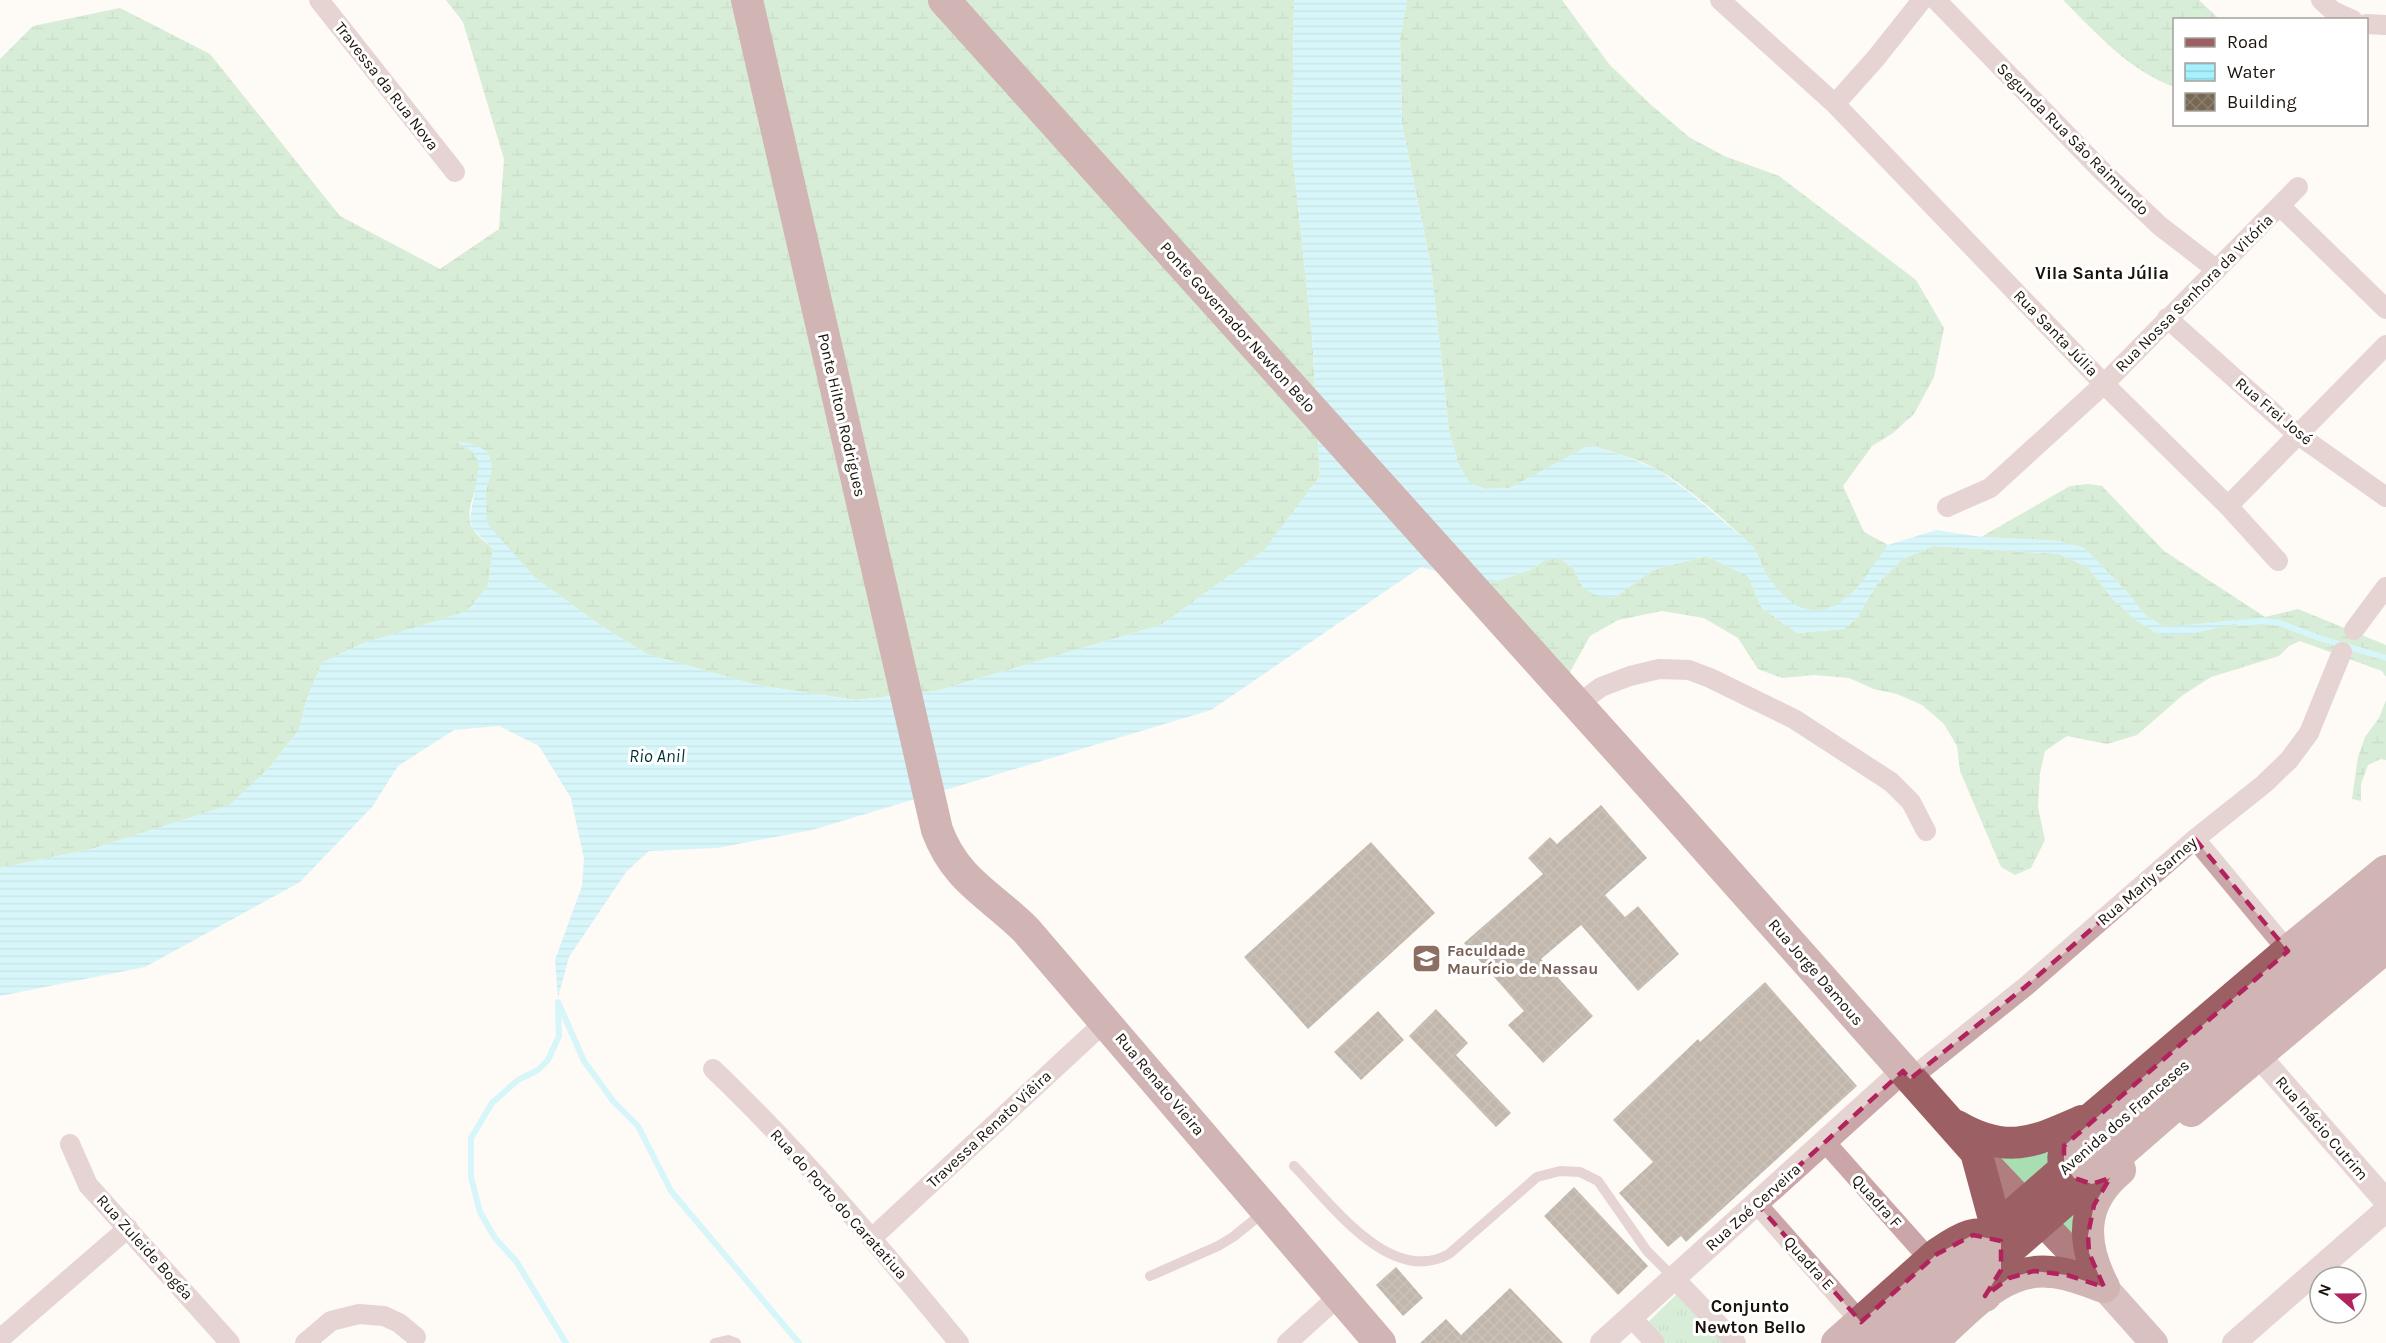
<svg xmlns="http://www.w3.org/2000/svg" width="2386" height="1343" viewBox="0 0 2386 1343" font-family="Karla,sans-serif">
<defs>
<pattern id="wetland-marsh" width="20" height="14" patternUnits="userSpaceOnUse" patternTransform="scale(1.5)"><rect width="20" height="14" fill="#a8deb2"/><path d="M1 5h8M5 5V1M11 12h8M15 12V8" fill="none" stroke="#90be98"/></pattern>
<pattern id="park-tufts" width="24" height="20" patternUnits="userSpaceOnUse" patternTransform="scale(1.5)"><rect width="24" height="20" fill="#a8deb2"/><path d="M3 7l-1-3M5 7V3M7 7l1-3M15 17l-1-3M17 17v-4M19 17l1-3" fill="none" stroke="#90be98"/></pattern>
<pattern id="water-rules" width="6" height="5" patternUnits="userSpaceOnUse" patternTransform="scale(1.5)"><rect width="6" height="5" fill="#a7f1ff"/><path d="M0 2.5h6" fill="none" stroke="#8fced9"/></pattern>
<pattern id="building-cross-hatch" width="8" height="8" patternUnits="userSpaceOnUse" patternTransform="scale(1.5)"><rect width="8" height="8" fill="#786752"/><path d="M0 0l8 8M0 8l8-8" fill="none" stroke="#8c7f70"/></pattern>
</defs>
<rect width="100%" height="100%" fill="#fefaf5"/>
<!-- green -->
<path fill="#a8deb2" d="M2041,1152L2049,1153L2072,1186L2081,1244L1999,1157Z"/>
<!-- wetland -->
<path fill="url(#wetland-marsh)" d="M446,0H1294L1292,151L1312,335L1320,476L1265,550L1161,625L936,691L856,700L756,685L647,654L600,625L534,577L486,523V491L492,469L488,453L458,442C463,445 470,449 474,453C492,472 459,505 473,529C477,536 487,543 493,549L488,586L467,612L361,644L322,663L307,698L299,730L269,768L230,805L92,849L0,868V59L33,26L120,8L210,54L340,216L440,269L499,229L504,159L463,22Z
M1407,0H1562L1609,64L1650,104L1689,137L1724,156L1779,176L1916,280L1944,328L1934,377L1914,414L1893,433L1872,446L1843,486L1864,532L1888,545C1871,568 1853,605 1822,611C1800,615 1778,593 1767,576C1761,567 1759,552 1750,544C1727,522 1686,485 1658,470C1637,458 1612,452 1590,445L1510,488L1486,489L1469,483L1458,463L1449,430L1431,266L1402,124L1400,38Z
M2063,0H2199L2219,19L2174,20V87C2130,71 2096,33 2063,0Z
M2088,484L2102,486L2164,551L2265,617L2298,609L2386,645V677L2382,671L2300,641L2289,646L2279,656L2211,677L2183,695L2137,735L2107,744L2067,736L2045,751L2040,773L2038,807L2045,840L2031,868L2015,875L2001,867L1960,771L1957,746L1944,724L1922,705L1897,694L1874,689L1849,678L1814,675L1782,678L1758,669L1738,638L1704,618L1662,611L1618,620L1590,636L1565,681L1485,585L1530,570L1546,559H1561L1574,569L1583,588L1613,598L1653,570L1706,556L1748,576L1762,608L1797,633L1843,629L1856,619L1877,584L1902,559L1934,546L2059,554L2088,567L2111,597L2134,619L2160,635L2192,625L2164,627L2145,615L2128,593L2084,548L2059,541L1981,537L2070,486Z
M2386,700V760L2381,759L2368,765L2361,784V801L2352,799L2358,757L2365,737L2379,718Z"/>
<!-- park -->
<path fill="url(#park-tufts)" d="M1678,1293L1724,1343H1666L1647,1323Z"/>
<!-- water -->
<path fill="url(#water-rules)" d="M1294,0H1407L1400,38L1402,124L1431,266L1449,430L1458,463L1470,483L1486,489L1510,488L1589,445L1625,456L1658,470L1690,493L1753,546L1767,576L1783,596L1801,608L1821,611L1836,605L1856,590L1888,545L1936,530L1981,537L2059,541L2084,548L2128,593L2145,615L2164,627L2235,620L2239,623L2187,635H2160L2134,619L2111,597L2088,567L2059,554L1934,546L1902,559L1877,584L1856,619L1843,629L1797,633L1762,608L1748,576L1706,556L1653,570L1614,598L1599,597L1583,588L1574,569L1561,559H1546L1530,570L1485,585L1421,567L1211,710L812,830L717,848L649,851L626,872L569,957L558,997L555,960L582,886L584,859L571,798L539,746L499,726L454,730L398,766L372,807L300,882L145,967L0,996V868L92,849L229,805L269,768L299,730L307,698L322,663L361,644L467,611L488,586L493,549L473,529L470,519L479,465L475,454L457,441L473,444L488,452L492,469L486,491L487,523L534,577L600,625L647,654L756,685L856,700L936,691L1161,625L1264,550L1320,476L1312,335L1292,151Z"/>
<g fill="none" stroke-linecap="round" stroke-linejoin="round">
<!-- stream -->
<path stroke="#a7f1ff" stroke-width="6" d="M2239,623L2263,621L2280,623L2319,638L2386,658
M558,1002L584,1061L613,1101L638,1126L671,1191L799,1343
M558,1006L559,1036L548,1060L538,1070L518,1080L492,1103L471,1138V1177L480,1212L495,1238L516,1261L566,1343"/>
</g>
<!-- building -->
<path fill="url(#building-cross-hatch)" d="M1601,805L1647,858L1605,895L1625,917L1638,906L1679,954L1638,991L1581,925L1541,959L1593,1016L1543,1063L1508,1025L1524,1011L1464,943L1543,874L1528,858L1550,837L1557,844Z
M1371,842L1435,913L1308,1029L1244,957Z
M1765,982L1857,1086L1686,1242L1681,1236L1668,1247L1619,1193L1653,1162L1613,1120L1698,1039L1700,1042Z
M1436,1009L1468,1043L1456,1055L1511,1113L1496,1127L1409,1036Z
M1378,1011L1404,1040L1361,1080L1334,1052Z
M1574,1187L1648,1266L1618,1295L1544,1216Z
M1396,1267L1423,1298L1403,1316L1376,1285Z
M1510,1288L1563,1343H1420L1446,1319L1461,1335Z"/>
<g fill="none" stroke-linecap="round" stroke-linejoin="round">
<!-- service -->
<path stroke="#caa6a8" stroke-width="10" d="M1294,1166C1330,1202 1390,1287 1449,1254L1537,1177L1560,1171L1580,1172L1598,1181L1647,1251L1674,1278
M1150,1276L1218,1246L1233,1237L1264,1212
M715,1343L728,1340L736,1343"/>
<!-- minor -->
<path stroke="#caa6a8" stroke-width="20" d="M319,0L455,172
M1720,0L1835,104L2104,384L2228,506L2278,561
M1936,0L2102,171L2160,226L2217,270
M2321,0L2333,11L2353,20
M2366,24L2386,25
M1835,104L1876,58L1922,0
M2280,206L2386,309
M2167,318L2297,434L2386,497
M2228,506L2386,345
M1947,507L1990,488L2104,384L2298,187
M2354,630L2386,587
M1577,705L1601,687L1630,676L1659,669L1689,670L1710,678L1794,719L1891,782L1911,802L1926,831
M2195,839L2288,951
M713,1069C802,1154 881,1248 959,1343
M1910,1079L2025,987L2195,839L2264,784L2289,760L2309,733L2342,652
M1825,1142L1930,1260
M70,1144L88,1185L230,1343
M1757,1204L1861,1322
M872,1238L1106,1021
M1674,1278L1736,1343
M1631,1317L1655,1343
M0,1339L128,1228
M305,1343L331,1321L359,1314L384,1316L399,1323L416,1337
M1287,1343L1340,1295"/>
<!-- tertiary -->
<path stroke="#caa6a8" stroke-width="24" d="M2258,1055L2386,1201
M1602,1343L1903,1071
M2234,1343L2386,1210"/>
<!-- secondary -->
<path stroke="#b07d80" stroke-width="28" d="M1976,1152L2104,1287L2154,1343"/>
<!-- primary -->
<path stroke="#9c5f64" stroke-width="32" d="M747,0L937,830C956,881 990,894 1026,930L1380,1343
M944,0L1674,812L1976,1152L2003,1252C2003,1269 1997,1283 1985,1296
M2191,1111L2386,947
M1957,1126C2007,1155 2034,1142 2082,1121
M2083,1183C2060,1174 2058,1152 2073,1134L2288,951L2386,871
M2104,1287C2081,1243 2080,1203 2120,1170
M1837,1343L1937,1254C1955,1242 1980,1223 1999,1243
M1931,1343C1965,1313 2001,1266 2051,1272C2069,1273 2087,1281 2104,1287"/>
<!-- primary-bridge -->
<path stroke="#9c5f64" stroke-width="32" d="M1865,1343L2195,1055L2386,896
M1902,1343L2227,1060L2386,927"/>
</g>
<!-- marked area -->
<path d="M0 0H2386V1343H0ZM2195,839L2288,951L2064,1146V1164L2074,1178L2092,1184L2110,1178L2094,1205L2088,1235L2089,1253L2104,1287L2067,1275L2034,1271L2009,1278L1985,1296L2001,1270V1241L1973,1235L1937,1254L1861,1322L1757,1204L1903,1071L1910,1079L2025,987Z" fill="#fefaf5" fill-opacity=".55" fill-rule="evenodd"/>
<path fill="none" stroke="#b0235c" stroke-width="4.5" stroke-dasharray="12 8" stroke-linejoin="round" d="M2195,839L2288,951L2064,1146V1164L2074,1178L2092,1184L2110,1178L2094,1205L2088,1235L2089,1253L2104,1287L2067,1275L2034,1271L2009,1278L1985,1296L2001,1270V1241L1973,1235L1937,1254L1861,1322L1757,1204L1903,1071L1910,1079L2025,987Z"/>
<!-- icons -->
<defs>
<symbol id="university-square" viewBox="-11 -11 22 22"><rect x="-9" y="-9" width="18" height="18" rx="4" fill="#8d6e63" stroke="#fff"/><path d="M0-5L7-2L0 1L-7-2ZM-4 1L0 2.5L4 1V4Q0 6-4 4Z" fill="#fff"/></symbol>
</defs>
<g fill-rule="evenodd">
<use href="#university-square" x="1410" y="942" width="33" height="33"/>
</g>
<g text-anchor="middle" dominant-baseline="central" stroke-width="6" stroke-linejoin="round" paint-order="stroke">
<!-- street labels -->
<g font-size="16" fill="#1a130b" stroke="#fff">
<text transform="translate(387 86) rotate(52)">Travessa da Rua Nova</text>
<text transform="translate(2073 139) rotate(45)">Segunda Rua São Raimundo</text>
<text transform="translate(2194 293) rotate(-45)">Rua Nossa Senhora da Vitória</text>
<text transform="translate(1238 327) rotate(48)">Ponte Governador Newton Belo</text>
<text transform="translate(2056 333) rotate(46)">Rua Santa Júlia</text>
<text transform="translate(2274 411) rotate(40)">Rua Frei José</text>
<text transform="translate(842 415) rotate(77)">Ponte Hilton Rodrigues</text>
<text transform="translate(2147 881) rotate(-41)">Rua Marly Sarney</text>
<text transform="translate(1816 972) rotate(49)">Rua Jorge Damous</text>
<text transform="translate(1160 1084) rotate(50)">Rua Renato Vieira</text>
<text transform="translate(2124 1117) rotate(-41)">Avenida dos Franceses</text>
<text transform="translate(2322 1128) rotate(49)">Rua Inácio Cutrim</text>
<text transform="translate(989 1129) rotate(-43)">Travessa Renato Viêira</text>
<text transform="translate(1877 1201) rotate(48)">Quadra F</text>
<text transform="translate(839 1204) rotate(48)">Rua do Porto do Caratatiua</text>
<text transform="translate(1753 1207) rotate(-42)">Rua Zoé Cerveira</text>
<text transform="translate(145 1247) rotate(48)">Rua Zuleide Bogéa</text>
<text transform="translate(1809 1263) rotate(48)">Quadra E</text>
</g>
<!-- education labels -->
<g font-size="16" font-weight="bold" fill="#785e54" stroke="#fff" text-anchor="start">
<text x="1447" y="950">Faculdade<tspan x="1447" dy="18">Maurício de Nassau</tspan></text>
</g>
<!-- neighbourhood labels -->
<g font-size="18" font-weight="bold" fill="#1a130b" stroke="#fff">
<text x="2102" y="273">Vila Santa Júlia</text>
<text x="1750" y="1306">Conjunto<tspan x="1750" dy="21">Newton Bello</tspan></text>
</g>
<!-- water labels -->
<g font-size="18" font-style="italic" fill="#02333a" stroke="#fff">
<text x="657" y="756">Rio Anil</text>
</g>
</g>
<!-- legend -->
<rect x="2173" y="18" width="195" height="108" fill="#ffffff" stroke="#a3a19d" stroke-width="1.5"/>
<rect x="2185" y="38" width="30" height="9" fill="#9c5f64" stroke="#a3a19d" stroke-width="1.5"/>
<text x="2227" y="48" font-size="18" fill="#1a130b">Road</text>
<rect x="2185" y="63" width="30" height="18" fill="url(#water-rules)" stroke="#a3a19d" stroke-width="1.5"/>
<text x="2227" y="78" font-size="18" fill="#1a130b">Water</text>
<rect x="2185" y="93" width="30" height="18" fill="url(#building-cross-hatch)" stroke="#a3a19d" stroke-width="1.5"/>
<text x="2227" y="108" font-size="18" fill="#1a130b">Building</text>
<!-- north arrow -->
<g transform="translate(2338 1295) rotate(290)"><circle r="28" fill="#ffffff" stroke="#a3a19d" stroke-width="1.5"/>
<path d="M0-4.5L10 22L0 15L-10 22Z" fill="#b0235c"/>
<text y="-9" font-size="16" font-weight="bold" text-anchor="middle" fill="#1a130b">N</text>
</g>
</svg>
